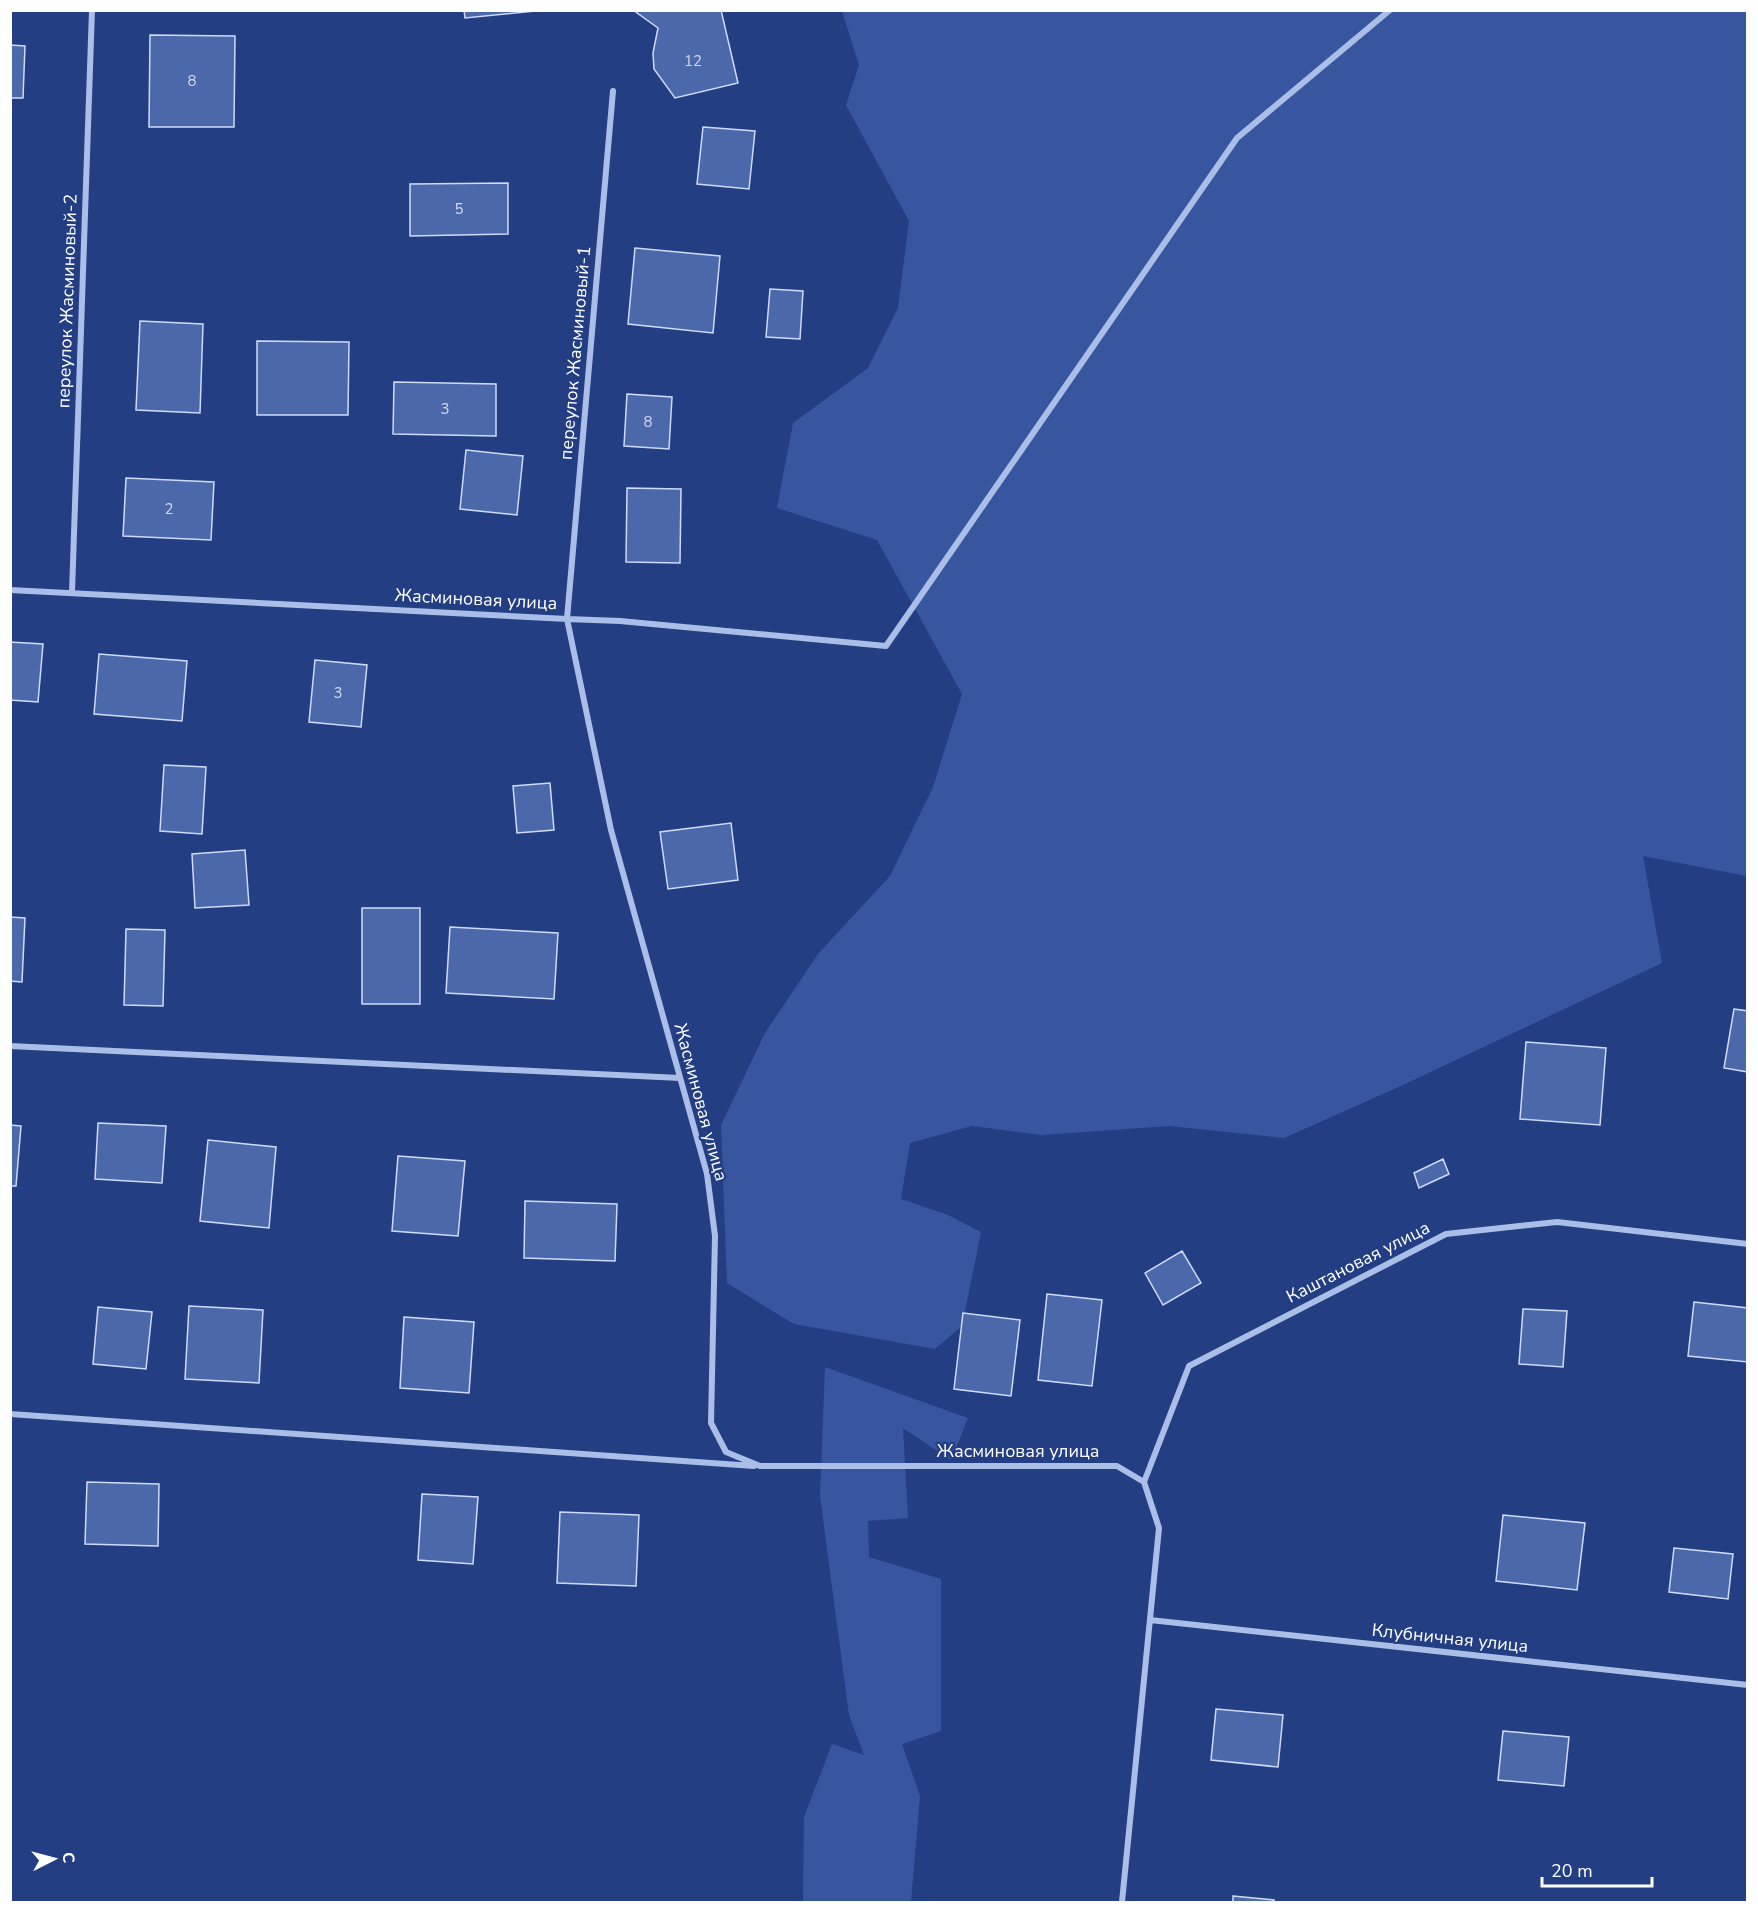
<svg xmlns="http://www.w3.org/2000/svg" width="1758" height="1913" viewBox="0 0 1758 1913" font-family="'Nunito Sans',sans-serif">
<rect width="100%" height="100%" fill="#233e83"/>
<!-- green -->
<path fill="#3856a0" d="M842,11H1747V876L1643,856L1662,963L1403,1085L1284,1138L1170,1126L1041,1135L972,1126L910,1143L901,1199L948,1215L981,1232L962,1326L935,1349L794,1324L727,1283L721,1125L765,1033L818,954L890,876L933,787L962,694L877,540L777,508L793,423L868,368L898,308L909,221L846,105L859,65Z
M825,1367L968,1418L951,1460L903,1428L908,1518L868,1521L869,1557L941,1579V1731L902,1744L920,1796L911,1902H803L804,1817L832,1744L864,1755L849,1715L820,1496Z"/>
<!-- building -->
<path fill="#4b68ab" stroke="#cfdbf6" stroke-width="1.5" d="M464,10H545L465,18Z
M633,10H721L738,83L675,98L654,69L653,53L658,28Z
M150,35L235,36L234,127H149Z
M10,45L25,46L23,98H10Z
M703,127L755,131L749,189L697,184Z
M508,183V234L410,236V184Z
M635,248L720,256L713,333L628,324Z
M770,289L803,291L800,339L766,337Z
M140,321L203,324L200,413L136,410Z
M257,341L349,342L348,415H257Z
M394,382L496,384V436L393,434Z
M627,394L672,397L669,449L624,446Z
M466,450L523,456L517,515L460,509Z
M126,478L214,482L211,540L123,536Z
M627,488L681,489L680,563L626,562Z
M10,642L43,644L38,702L10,700Z
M99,654L187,661L182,721L94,714Z
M315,660L367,665L361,727L309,722Z
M164,765L206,767L202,834L160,831Z
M550,783L554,830L517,833L513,786Z
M731,823L738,880L668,889L660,832Z
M245,850L249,905L195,908L192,854Z
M362,908H420V1004H362Z
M10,917L25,918L22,982L10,981Z
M450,927L558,933L554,999L446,993Z
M126,929L165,930L163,1006L124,1005Z
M1734,1009L1748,1011V1072L1724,1068Z
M1526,1042L1606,1048L1600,1125L1520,1119Z
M98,1123L166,1126L162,1183L95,1179Z
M10,1125L21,1126L16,1186H10Z
M208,1140L276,1147L269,1228L200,1221Z
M398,1156L465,1161L458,1236L392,1231Z
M1443,1159L1449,1174L1419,1188L1414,1173Z
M525,1201L617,1204L615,1261L524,1258Z
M1182,1251L1201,1283L1163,1305L1145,1273Z
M1047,1294L1102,1300L1092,1386L1038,1380Z
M1694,1302L1748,1308V1362L1688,1356Z
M189,1306L263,1310L259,1383L185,1379Z
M98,1307L152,1312L146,1369L93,1364Z
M1523,1309L1567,1311L1563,1367L1519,1364Z
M963,1313L1020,1320L1011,1396L954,1389Z
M404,1317L474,1322L469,1393L400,1388Z
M87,1482L159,1484L158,1546L85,1544Z
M422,1494L478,1497L473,1564L418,1560Z
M560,1512L639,1515L636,1586L557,1583Z
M1503,1515L1585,1523L1577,1590L1496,1581Z
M1674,1548L1733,1554L1728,1599L1669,1592Z
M1216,1709L1283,1715L1278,1767L1211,1760Z
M1503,1731L1569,1737L1564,1786L1498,1780Z
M1233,1896L1274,1900V1902H1233Z"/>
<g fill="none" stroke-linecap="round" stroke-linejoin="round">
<!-- street -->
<path stroke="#abbee8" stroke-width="6" d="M613,91L567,619L620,621L886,646L1237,138L1390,10
M10,590L567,619L611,830L707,1174L715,1236L711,1423L726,1452L760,1466H1117L1144,1482L1159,1528L1122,1902
M72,592L92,10
M10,1046L680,1078
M10,1414L754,1466
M1144,1482L1189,1366L1446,1234L1557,1222L1748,1244
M1150,1620L1748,1685"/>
</g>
<g text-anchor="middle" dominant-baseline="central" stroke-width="4.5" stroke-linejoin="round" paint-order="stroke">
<!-- number labels -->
<g font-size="15" fill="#d2d9ea">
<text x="693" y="61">12</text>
<text x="192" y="81">8</text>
<text x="459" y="209">5</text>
<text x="445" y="409">3</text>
<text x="648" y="422">8</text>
<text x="169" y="509">2</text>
<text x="338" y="693">3</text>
</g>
<!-- street labels -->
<g font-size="18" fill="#fff" stroke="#233e83">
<text transform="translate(67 301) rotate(-88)">переулок Жасминовый-2</text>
<text transform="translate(575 353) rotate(-85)">переулок Жасминовый-1</text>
<text transform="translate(476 599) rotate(3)">Жасминовая улица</text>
<text transform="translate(701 1102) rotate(75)">Жасминовая улица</text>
<text transform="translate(1358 1262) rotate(-27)">Каштановая улица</text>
<text x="1018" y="1451">Жасминовая улица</text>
<text transform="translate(1450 1638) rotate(6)">Клубничная улица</text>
</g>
</g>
<!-- border -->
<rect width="1758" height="1913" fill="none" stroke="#ffffff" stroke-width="24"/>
<!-- north arrow -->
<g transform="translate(54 1859) rotate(84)" stroke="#233e83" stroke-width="4.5" paint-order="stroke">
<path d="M0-4.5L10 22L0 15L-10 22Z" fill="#ffffff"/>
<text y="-9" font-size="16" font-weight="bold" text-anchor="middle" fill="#ffffff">С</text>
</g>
<!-- scale -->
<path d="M1542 1877v9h110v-9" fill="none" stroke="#ffffff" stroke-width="3"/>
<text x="1551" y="1877" font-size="18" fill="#ffffff" stroke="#233e83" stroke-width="4.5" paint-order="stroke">20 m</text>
</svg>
